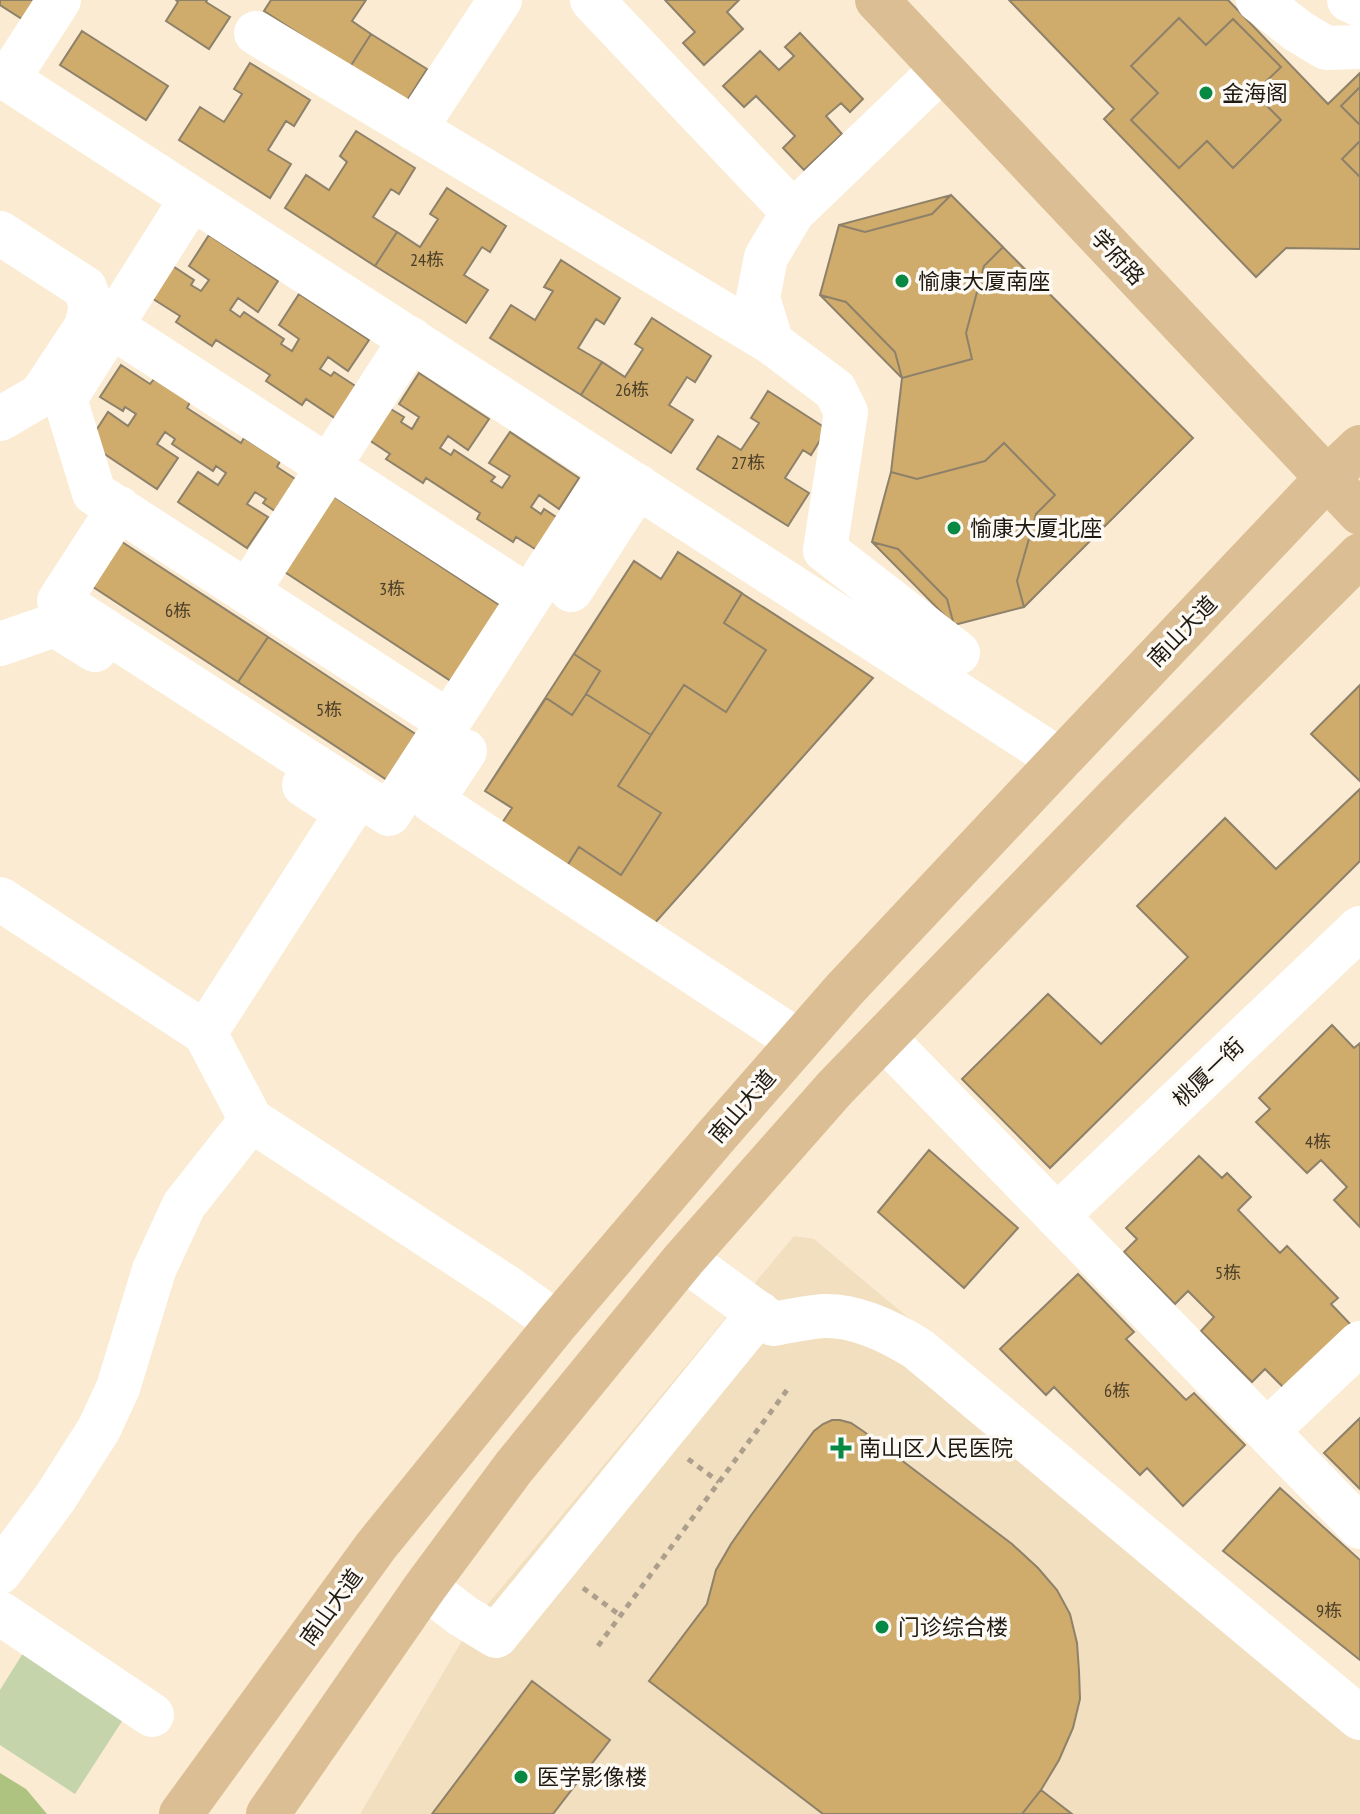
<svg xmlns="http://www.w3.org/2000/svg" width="1360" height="1814" viewBox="0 0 1360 1814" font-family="'PT Sans Narrow','Noto Sans SC',sans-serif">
<rect width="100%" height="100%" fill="#faebd2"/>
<!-- built -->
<path fill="#f2dfbf" d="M794,1236L814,1239L1360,1695V1814H360L473,1622Z"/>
<!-- green -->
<path fill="#c6d4ab" d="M25,1650L126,1715L75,1794L0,1745V1690Z"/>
<!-- forest -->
<path fill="#aec380" d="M0,1773L26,1789L47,1814H0Z"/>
<!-- building -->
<path fill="#cfab6c" stroke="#8e816a" stroke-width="2" d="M0,0H34L22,19L0,5Z
M176,0H207L206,2L230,17L209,49L166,21L178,2Z
M271,0H366L352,21L371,34L350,67L264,11Z
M665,0H739L727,12L743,29L704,65L683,43L695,32Z
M1009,0H1228L1328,104L1360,73V249L1286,248L1256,277L1104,119L1114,109Z
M1179,18L1206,45L1233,19L1281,67L1254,93L1281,120L1233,168L1207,141L1179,168L1131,120L1158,93L1131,66Z
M82,31L168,86L146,120L60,65Z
M800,33L863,99L850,112L841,103L826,116L842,134L804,170L783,148L795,136L756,96L744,107L723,86L760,51L779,70L794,56L785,47Z
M371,34L427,69L406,102L350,67Z
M250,63L310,100L294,126L286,121L268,150L291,164L270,198L179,140L200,107L224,122L242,94L234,89Z
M1360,87V125L1341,106Z
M356,131L415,168L399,194L391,189L373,217L397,232L375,266L285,208L306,175L329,190L347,162L340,156Z
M1360,141V177L1342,159Z
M447,188L506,226L490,252L482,247L464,275L488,290L466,323L375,266L397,232L420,247L438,219L430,214Z
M951,195L1193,438L1024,607L954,625L872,542L891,472L902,378L820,295L839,225Z
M951,195L1003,247L984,266L966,333L972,359L902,378L895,352L846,302L820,295L839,225L865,232L932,214Z
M209,235L278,281L258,312L238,298L230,310L240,317L244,312L284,339L281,344L292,351L299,339L279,325L299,294L369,340L348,371L328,357L320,369L331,376L334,372L357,387L336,419L306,399L302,405L266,381L270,375L216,340L212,346L176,322L180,316L150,297L171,265L194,280L191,285L201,291L209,280L189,266Z
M561,260L620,298L604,324L596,319L578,348L602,362L581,395L490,338L511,305L535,320L553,291L544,287Z
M652,318L711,356L695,382L687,377L669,405L693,420L671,453L581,395L602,362L625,377L643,349L635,344Z
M121,365L150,384L154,379L190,402L187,408L241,443L244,438L280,461L277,467L306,486L285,518L263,503L266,499L255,492L247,504L268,517L247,548L178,502L198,472L218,485L226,473L216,466L213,471L172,444L175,439L165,432L157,444L178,458L157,489L88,443L108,412L128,426L136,414L125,407L123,411L100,397Z
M419,373L489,419L468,450L448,436L440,448L451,455L454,450L495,477L491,481L502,488L510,476L489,463L510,432L579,478L559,509L539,495L531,507L541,514L544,509L567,524L546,556L516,537L513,542L477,519L480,513L426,478L423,483L386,459L390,454L360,434L381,403L404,417L401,422L412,429L419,417L399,404Z
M768,391L827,429L811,455L803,450L785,478L809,493L788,526L697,469L718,436L741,450L759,423L751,418Z
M1004,443L1055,495L1036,514L1017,581L1024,607L954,625L947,599L898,549L872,542L891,472L917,479L985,461Z
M324,490L510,612L460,687L274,565Z
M116,538L268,637L238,682L87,583Z
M678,552L873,678L646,933L494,835L512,808L485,791L634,561L661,579Z
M678,552L742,593L724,623L766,650L726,712L684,685L651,735L586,694L600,671L574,654L634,561L661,579Z
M268,637L420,737L390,782L238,682Z
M1360,685V781L1311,734Z
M586,694L651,735L618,786L661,813L621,875L579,847L560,877L494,835L512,808L485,791L546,698L572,715Z
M1360,789V861L1050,1168L962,1079L1048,994L1101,1044L1188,957L1137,906L1225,818L1276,869Z
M1332,1025L1354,1048L1360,1043V1227L1334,1200L1347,1187L1321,1160L1307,1173L1256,1122L1270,1109L1259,1098Z
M929,1150L1018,1228L964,1288L878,1212Z
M1199,1156L1222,1178L1227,1173L1251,1197L1238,1210L1280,1253L1287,1246L1338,1298L1331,1304L1353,1327L1287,1391L1265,1369L1252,1382L1201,1331L1214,1317L1188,1291L1175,1304L1124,1252L1137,1239L1126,1228Z
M1078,1274L1134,1332L1126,1339L1186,1400L1194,1393L1245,1445L1183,1506L1147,1468L1140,1475L1054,1387L1046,1395L1000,1349Z
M1360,1418V1489L1324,1453Z
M832,1420H840L851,1423L863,1431L1012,1544L1038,1568L1057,1590L1070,1614L1077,1643L1079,1671L1080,1699L1073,1728L1059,1760L1041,1790L1022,1814H823L649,1681L707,1604L716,1570L731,1544L752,1514L814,1431L823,1424Z
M1280,1488L1360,1560V1660L1223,1551Z
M532,1681L610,1740L553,1814H432Z
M1041,1790L1072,1814H1022Z"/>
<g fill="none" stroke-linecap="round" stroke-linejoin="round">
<!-- path -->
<path stroke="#aca08d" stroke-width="5" stroke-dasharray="6 6" stroke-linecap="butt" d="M688,1459L719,1482
M583,1588L621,1616
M598,1646L787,1390"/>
<!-- minor -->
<path stroke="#fff" stroke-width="44" d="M592,0L793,212
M1258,0L1298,31L1326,48L1360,47
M1349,0L1360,5
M256,33L772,343
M942,69L793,212L766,257L758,298L772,343L835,390L846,412L825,550L958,653
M0,74L1060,760
M8,79L59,0
M415,129L500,0
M192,198L65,399L94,493L449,722
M0,233L85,288L91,306L86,327L41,395L0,419
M111,326L529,597
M119,508L59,601L389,814L612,470
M571,590L638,486
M248,591L411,339
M0,644L55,625L95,650
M465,751L432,801L798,1041
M0,899L205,1033L251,1120L505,1286L557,1323
M205,1033L347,813L304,785
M884,1038L1360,1527
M1057,1216L1360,928
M684,1259L773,1324C790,1321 807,1317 824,1316C857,1315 891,1332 918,1349L1360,1718
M1267,1431L1360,1343
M0,1572L55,1498L99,1429L118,1388L154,1270L184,1205L251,1120
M425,1587L463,1616L496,1636L759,1313
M0,1613L152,1715"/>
<!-- major -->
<path stroke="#dcbe94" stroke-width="44" d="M877,0L1360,513
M181,1814L376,1546L557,1323L718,1134L844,990L1060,760L1327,478L1360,447
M268,1814L425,1587L514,1467L684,1259L835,1088L1116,798L1360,555"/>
</g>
<!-- markers -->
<g fill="#078944" stroke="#fdfaf5" stroke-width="3">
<circle cx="1206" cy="93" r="8"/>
<circle cx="902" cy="281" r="8"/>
<circle cx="954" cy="528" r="8"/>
<path d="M837 1436h8v8h8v8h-8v8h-8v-8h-8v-8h8z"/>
<circle cx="882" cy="1627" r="8"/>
<circle cx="521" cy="1777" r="8"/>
</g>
<g text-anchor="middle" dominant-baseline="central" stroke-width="7" stroke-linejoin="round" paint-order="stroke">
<!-- number labels -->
<g font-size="18" fill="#4b3e27">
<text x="427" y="259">24栋</text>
<text x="632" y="389">26栋</text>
<text x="748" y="462">27栋</text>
<text x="392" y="588">3栋</text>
<text x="178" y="610">6栋</text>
<text x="329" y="709">5栋</text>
<text x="1318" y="1141">4栋</text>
<text x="1228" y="1272">5栋</text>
<text x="1117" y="1390">6栋</text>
<text x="1329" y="1610">9栋</text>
</g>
<!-- poi labels -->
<g font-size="22" fill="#1f1910" stroke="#fdfaf5" text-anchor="start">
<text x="1222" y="93">金海阁</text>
<text x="918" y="281">愉康大厦南座</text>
<text x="970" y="528">愉康大厦北座</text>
<text x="859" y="1448">南山区人民医院</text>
<text x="898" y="1627">门诊综合楼</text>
<text x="537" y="1777">医学影像楼</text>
</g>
<!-- street labels -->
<g font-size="22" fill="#1f1910" stroke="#fdfaf5">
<text transform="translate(1118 257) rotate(47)">学府路</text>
<text transform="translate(1182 631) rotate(-46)">南山大道</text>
<text transform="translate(1208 1072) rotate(-44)">桃厦一街</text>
<text transform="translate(742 1106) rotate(-49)">南山大道</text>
<text transform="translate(331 1607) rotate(-54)">南山大道</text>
</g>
</g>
</svg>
